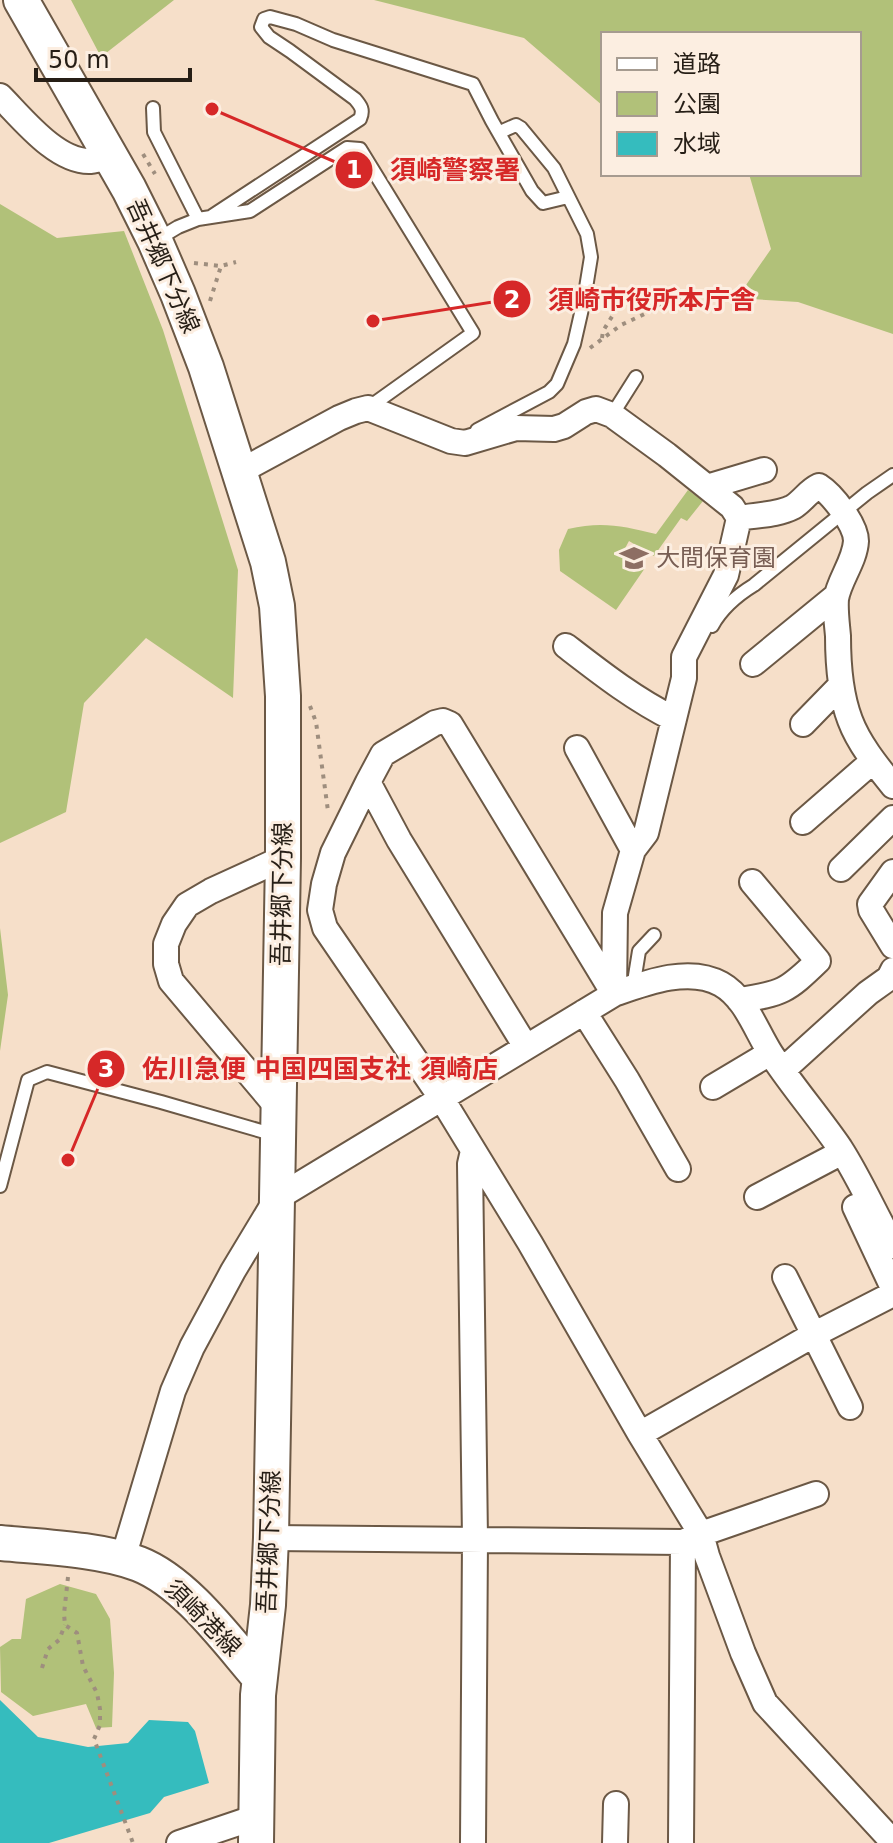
<svg xmlns="http://www.w3.org/2000/svg" width="893" height="1843" viewBox="0 0 893 1843" font-family="'DejaVu Sans','Noto Sans JP',sans-serif">
<rect width="100%" height="100%" fill="#f6dfc9"/>
<!-- green -->
<path fill="#b1c179" d="M71,0H174L101,57Z
M374,0H893V334L798,302L737,298L771,249L749,174H859V34H603V106L524,38Z
M0,204L57,238L124,231L163,330L238,570L233,698L146,638L84,703L66,812L0,843Z
M688,490L703,501L687,521L681,518L654,556L629,541L622,554L645,568L616,610L560,571L559,550L568,529C602,521 623,526 656,534Z
M0,928L8,995L0,1051Z
M60,1584L96,1594L110,1619L114,1673L112,1727L96,1728L86,1704L33,1716L1,1692L0,1647L12,1639H21L26,1599Z"/>
<!-- water -->
<path fill="#35bcbe" d="M0,1700L38,1737L88,1747L128,1743L149,1720L188,1722L195,1731L209,1783L164,1797L150,1813L49,1843H0Z"/>
<g fill="none" stroke-linecap="round" stroke-linejoin="round">
<defs>
<path id="service" d="M153,108L154,132L198,219
M212,216L360,119C364,110 361,106 355,99L290,51L269,37L261,27L264,19L270,17L296,24L333,40L473,84L492,121L532,191L543,203L568,197
M158,239L178,227L198,219L250,211L347,148L360,149L473,333L368,408
M612,415L636,377
M477,430L549,392L557,384L574,344L584,300L591,257L587,234L554,168L521,128L516,125L500,132
M712,626C722,608 736,596 754,585L867,493L893,475
M633,988L639,951L654,935
M0,1186L28,1080L47,1072L161,1102L275,1135"/>
<path id="minor" d="M0,96C22,118 57,163 91,161C97,160 104,158 110,157
M239,472L339,418L356,411L368,408L451,441L465,443L516,428L554,429L564,426L586,412L596,409L612,415L667,455L732,507L739,518L726,575L684,657V678L646,833L633,850L615,913L614,994
M707,487L764,470
M739,518C756,515 778,515 793,507C803,501 808,491 819,486C833,495 856,525 856,541C855,561 839,580 836,599C835,611 837,624 838,636C838,663 840,694 850,720C859,744 877,766 893,786
M566,646C601,673 634,699 674,719
M753,664L836,596
M803,724L841,685
M577,748L633,850
M368,782L333,853L324,884L320,910L325,928L442,1099L530,1243L640,1434L701,1534L707,1556L743,1653L765,1703L893,1842
M803,822L873,761
M841,869L893,818
M893,872L870,904L871,910L893,946
M739,1000C782,994 787,991 818,961L752,882
M584,1012L627,1080L678,1169
M526,1047L399,840L368,782L383,754L435,723L443,721L450,724L614,994
M783,1070L868,993L889,978L893,970
M713,1087L770,1053
M278,1108L171,981L166,964V944L174,924L187,905L211,891L283,858
M473,1151L470,1164L475,1539L473,1843
M757,1197L831,1158L841,1150
M855,1207L893,1288
M785,1277L850,1407
M640,1434L815,1334L893,1294
M271,1538L683,1542L701,1534L816,1494
M123,1558L173,1391L192,1347L233,1271L277,1198L614,994C645,983 689,966 721,984C746,998 756,1031 771,1054C792,1086 818,1116 840,1148C860,1179 875,1214 893,1246
M179,1843L256,1817
M615,1843L616,1804
M681,1843L683,1542"/>
<path id="secondary" d="M21,0L129,189L155,241L178,294L206,367L268,562L277,606L283,696V858L271,1538L268,1605L258,1695L256,1843
M0,1543C42,1547 101,1549 139,1564C185,1582 227,1640 259,1677"/>
</defs>
<!-- service casing -->
<use href="#service" stroke="#6b5845" stroke-width="16"/>
<!-- minor casing -->
<use href="#minor" stroke="#6b5845" stroke-width="28"/>
<!-- secondary casing -->
<use href="#secondary" stroke="#6b5845" stroke-width="38"/>
<!-- path -->
<path stroke="#9e8e7e" stroke-width="4" stroke-dasharray="4 6" stroke-linecap="butt" d="M143,154L155,174
M194,263L221,266L236,262
M210,301L221,266
M602,338L603,331L616,310L620,290
M590,348L621,325L692,292
M310,706L316,722L328,811
M68,1577L64,1614L65,1625L77,1633L83,1666L97,1693L100,1709V1725L94,1739L133,1843
M42,1668L48,1649L59,1640L65,1625"/>
<!-- service -->
<use href="#service" stroke="#fff" stroke-width="12"/>
<!-- minor -->
<use href="#minor" stroke="#fff" stroke-width="24"/>
<!-- secondary -->
<use href="#secondary" stroke="#fff" stroke-width="34"/>
</g>
<!-- icons -->
<defs>
<symbol id="school-bare" viewBox="-9 -9 18 18"><path d="M0-5L7-2L0 1L-7-2ZM-4 1L0 2.5L4 1V4Q0 6-4 4Z" fill="#8d6e63" stroke="#fceee1" stroke-width="2.5" paint-order="stroke"/></symbol>
</defs>
<g fill-rule="evenodd">
<use href="#school-bare" x="614" y="538" width="40" height="40"/>
</g>
<g text-anchor="middle" dominant-baseline="central" stroke-width="6" stroke-linejoin="round" paint-order="stroke">
<!-- street labels -->
<g font-size="24" fill="#261e16" stroke="#fceee1">
<text transform="translate(163 266) rotate(66)">吾井郷下分線</text>
<text transform="translate(282 894) rotate(-89)">吾井郷下分線</text>
<text transform="translate(269 1542) rotate(-88)">吾井郷下分線</text>
<text transform="translate(203 1618) rotate(45)">須崎港線</text>
</g>
<!-- education labels -->
<g font-size="24" fill="#785e54" stroke="#fceee1" text-anchor="start">
<text x="656" y="558">大間保育園</text>
</g>
</g>
<!-- callouts -->
<path fill="none" stroke="#d62828" stroke-width="3" d="M212 109L354 170M373 321L512 299M68 1160L106 1069"/>
<g fill="#d62828" stroke="#fceee1" stroke-width="3">
<circle cx="212" cy="109" r="8"/>
<circle cx="373" cy="321" r="8"/>
<circle cx="68" cy="1160" r="8"/>
<circle cx="354" cy="170" r="20"/>
<circle cx="512" cy="299" r="20"/>
<circle cx="106" cy="1069" r="20"/>
</g>
<g font-size="24" text-anchor="middle" font-weight="bold" fill="#fff">
<text x="354" y="178">1</text>
<text x="512" y="308">2</text>
<text x="106" y="1077">3</text>
</g>
<g font-size="26" text-anchor="middle" font-weight="bold" fill="#d62828" stroke="#fceee1" stroke-width="6" stroke-linejoin="round" paint-order="stroke">
<text x="455" y="179">須崎警察署</text>
<text x="652" y="309">須崎市役所本庁舎</text>
<text x="320" y="1078">佐川急便 中国四国支社 須崎店</text>
</g>
<!-- legend -->
<rect x="601" y="32" width="260" height="144" fill="#fceee1" stroke="#a69b90" stroke-width="2"/>
<rect x="617" y="58" width="40" height="12" fill="#ffffff" stroke="#a69b90" stroke-width="2"/>
<text x="673" y="72" font-size="24" fill="#261e16">道路</text>
<rect x="617" y="92" width="40" height="24" fill="#b1c179" stroke="#a69b90" stroke-width="2"/>
<text x="673" y="112" font-size="24" fill="#261e16">公園</text>
<rect x="617" y="132" width="40" height="24" fill="#35bcbe" stroke="#a69b90" stroke-width="2"/>
<text x="673" y="152" font-size="24" fill="#261e16">水域</text>
<!-- scale -->
<path d="M36 68v12h154v-12" fill="none" stroke="#261e16" stroke-width="4"/>
<text x="48" y="68" font-size="24" fill="#261e16" stroke="#fceee1" stroke-width="6" paint-order="stroke">50 m</text>
</svg>
